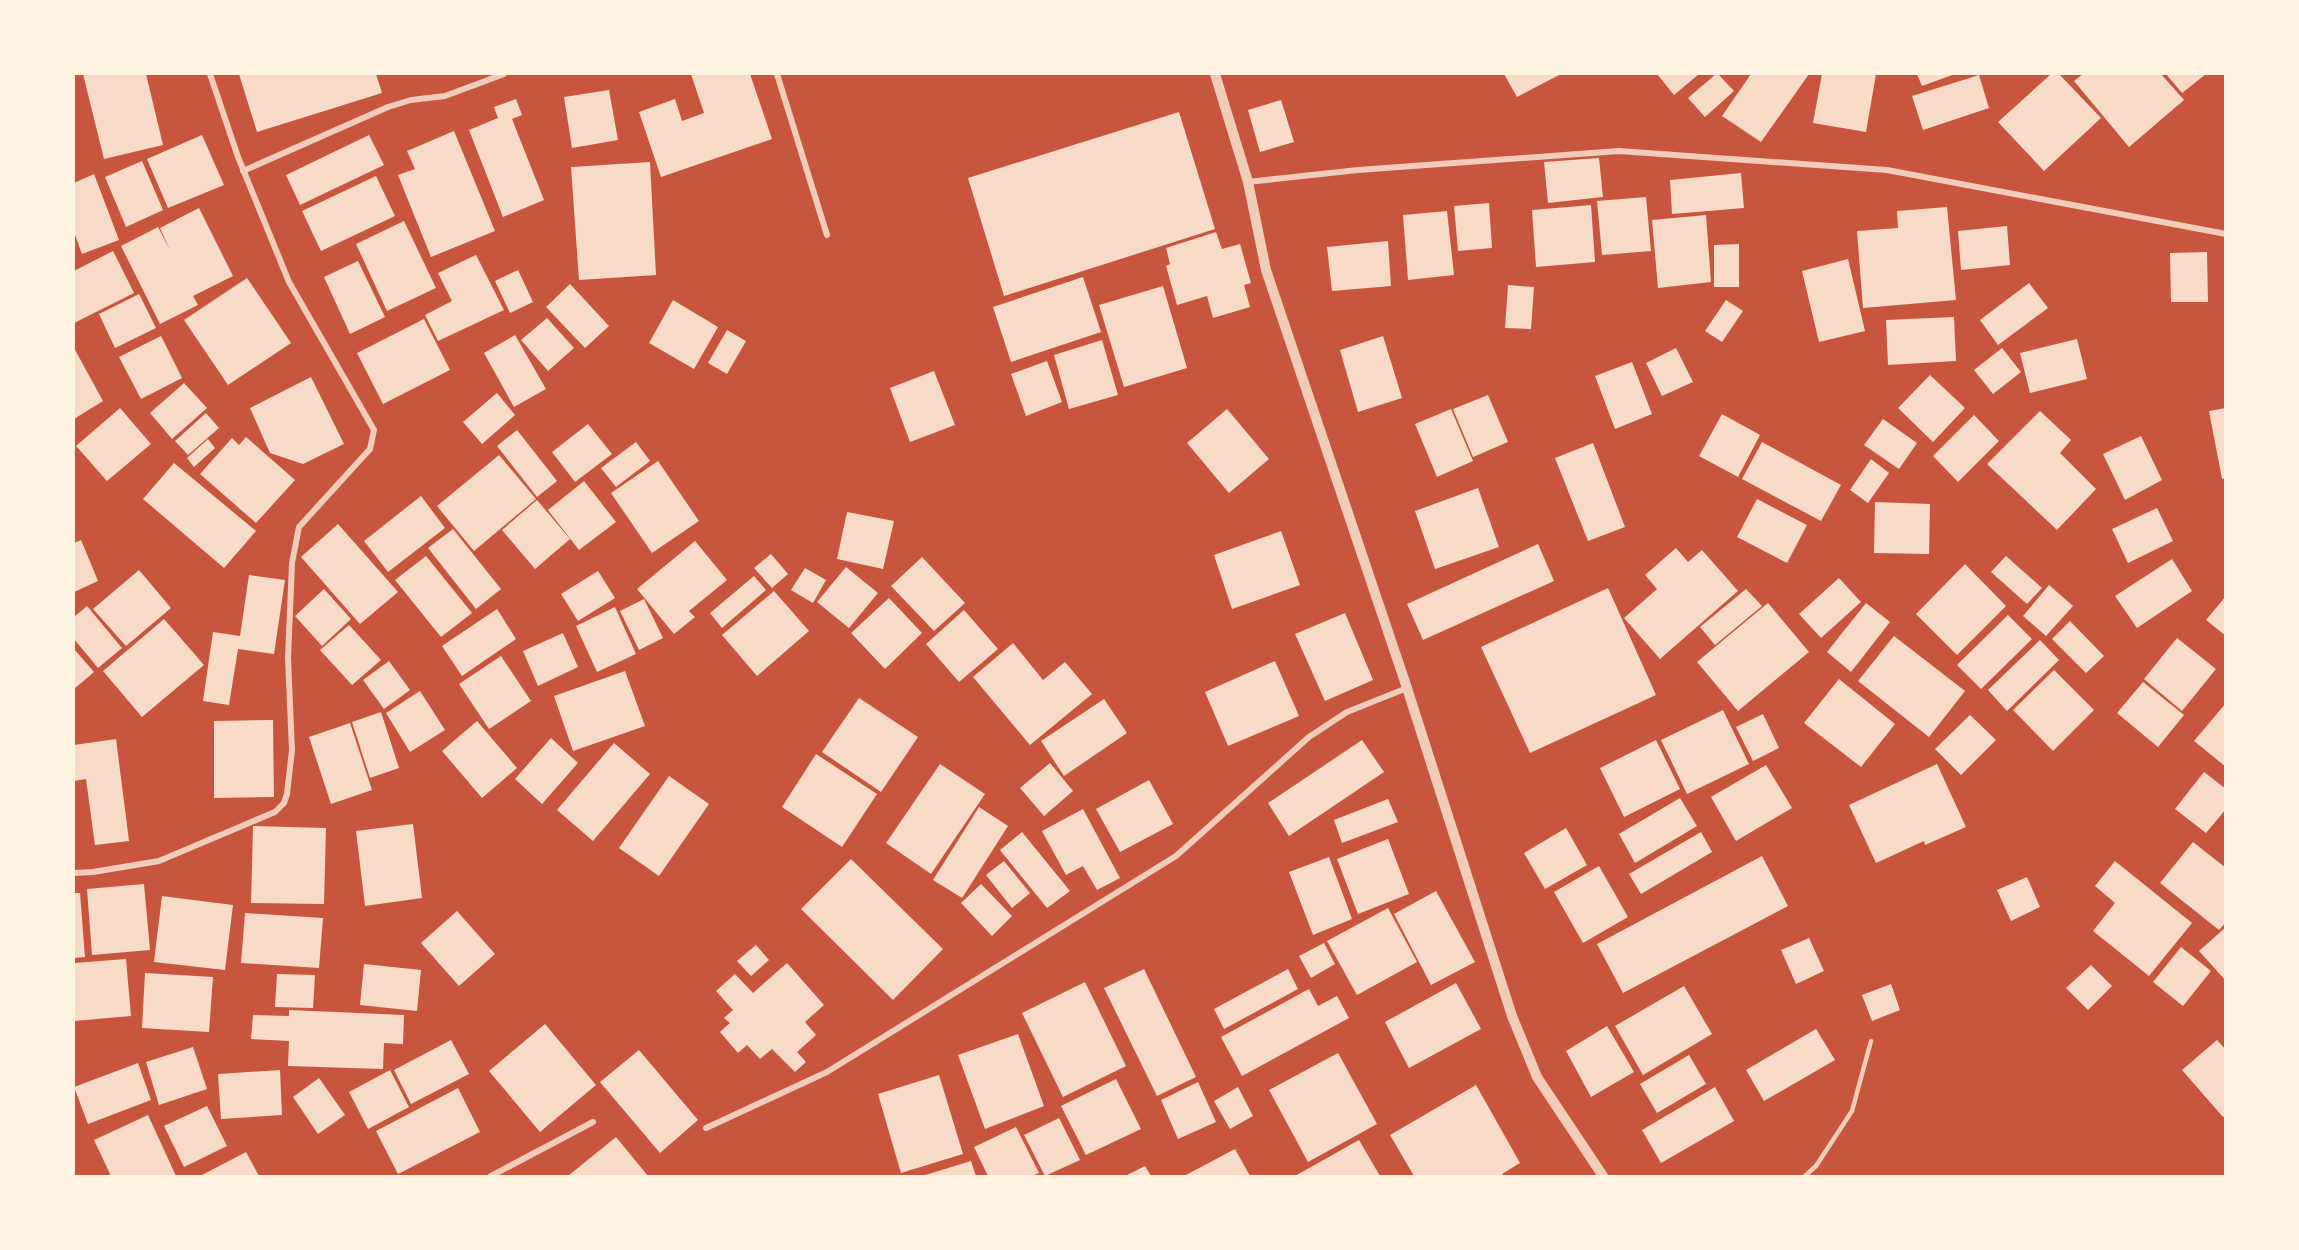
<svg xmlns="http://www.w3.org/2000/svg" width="2299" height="1250" viewBox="0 0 2299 1250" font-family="Manrope,sans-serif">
<rect width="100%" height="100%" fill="#c8553d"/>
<!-- building -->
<path fill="#f7dbc8" d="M83,74H146L163,145L104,159Z
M239,74H376L382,93L257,132Z
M691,74H750L772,139L661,177L639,112L675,99L682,121L704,113Z
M1504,74H1561L1517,97Z
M1657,74H1699L1674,95Z
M1716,74H1718L1734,91L1705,117L1688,98Z
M1751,74H1809L1761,142L1722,116Z
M1822,74H1876L1866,132L1813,123Z
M1917,74H1955L1922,86Z
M2051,74H2059L2101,118L2044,171L1998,122Z
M2083,74H2161L2184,100L2129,147L2074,81Z
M2166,74H2206L2182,93Z
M1979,75L1989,108L1923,130L1912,96Z
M609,90L618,140L572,148L564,97Z
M516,99L522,115L512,119L544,200L503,217L469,130L498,118L494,107Z
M1281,100L1294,142L1260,152L1248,110Z
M1179,112L1215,229L1004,296L968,178Z
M454,131L495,231L431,257L398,175L415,169L407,151Z
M202,135L224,185L168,208L147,159Z
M369,135L384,165L300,205L286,175Z
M1599,158L1603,197L1548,203L1544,162Z
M142,161L163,210L126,227L105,177Z
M650,162L656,275L579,280L571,167Z
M1741,173L1744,208L1672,214L1670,180Z
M94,174L119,240L82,254L74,232V183Z
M376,176L395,216L321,251L302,211Z
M1646,197L1651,251L1602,255L1597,201Z
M1489,203L1492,248L1458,251L1454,206Z
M1591,205L1595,262L1536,267L1532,210Z
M1947,207L1956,300L1863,308L1857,231L1898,228L1897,211Z
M199,208L233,276L193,296L198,305L160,324L121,246L158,227L170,250L160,228Z
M1447,211L1454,275L1408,280L1403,215Z
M1706,215L1711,282L1658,288L1652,220Z
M404,221L436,288L387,311L356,244Z
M2007,226L2010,265L1961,270L1958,231Z
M1216,232L1222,249L1240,244L1251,283L1244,285L1250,307L1213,318L1207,296L1177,305L1166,266L1170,264L1166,248Z
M1388,241L1391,286L1332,291L1327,247Z
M1739,244V287H1714V245Z
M113,251L134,293L74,323V271Z
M2207,252L2208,302H2171L2170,253Z
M476,255L504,310L438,341L425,315L452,301L438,273Z
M1848,259L1865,331L1819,342L1802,271Z
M358,261L385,317L350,334L324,277Z
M518,270L533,302L510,313L495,281Z
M1083,277L1101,332L1011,362L993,307Z
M247,278L291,343L228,385L184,320Z
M2029,283L2048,308L1998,345L1980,320Z
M570,284L609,326L585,348L546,307Z
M1508,285L1534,287L1531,329L1505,328Z
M1163,286L1187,368L1124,387L1099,305Z
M139,294L156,328L115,348L99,314Z
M673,300L718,327L694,369L649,343Z
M1726,300L1743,311L1722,342L1705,331Z
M1954,317L1956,361L1888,365L1886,320Z
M547,318L574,348L548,371L521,340Z
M424,319L450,370L383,404L357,353Z
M727,330L746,341L727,374L708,363Z
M515,335L546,389L514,407L484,353Z
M161,336L182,378L141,399L119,357Z
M1383,336L1402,398L1358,412L1340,350Z
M2077,339L2087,379L2030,393L2020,353Z
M1102,340L1118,395L1069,409L1054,355Z
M74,348L103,401L74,419Z
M1676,348L1693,382L1662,396L1646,363Z
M2002,348L2021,372L1993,394L1974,370Z
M1047,361L1062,402L1026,416L1011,374Z
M1632,362L1652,414L1615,429L1595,376Z
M934,371L955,425L910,442L890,388Z
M1930,375L1965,408L1933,442L1898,408Z
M311,377L344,444L303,464L270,453L250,408Z
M184,383L207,408L172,439L150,413Z
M497,393L515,415L482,444L463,422Z
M1488,395L1508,442L1473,457L1453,409Z
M120,408L151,444L107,481L76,446Z
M2226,408V478L2222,479L2209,411Z
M1227,409L1269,459L1229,493L1187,443Z
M1451,409L1473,461L1437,477L1415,424Z
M2040,411L2071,440L2060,453L2096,489L2057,530L1987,464Z
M206,413L219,428L188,455L175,441Z
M1722,414L1760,435L1738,477L1699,456Z
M1974,415L1999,441L1958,482L1933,456Z
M1883,419L1917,443L1899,469L1864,445Z
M588,424L612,454L575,482L552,452Z
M517,430L557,481L537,497L497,446Z
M2141,436L2162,480L2125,500L2103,454Z
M246,437L295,480L256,523L200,474L232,438L239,445Z
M208,439L215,448L194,467L187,458Z
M636,442L650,461L616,487L601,468Z
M1762,442L1841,485L1821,521L1742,479Z
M1593,443L1625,527L1588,541L1555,458Z
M499,455L536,499L474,551L437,506Z
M1871,459L1889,473L1868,503L1850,490Z
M658,461L699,521L652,553L611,493Z
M174,463L256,531L224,568L143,499Z
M584,481L616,522L579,550L548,510Z
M1478,488L1499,547L1435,569L1415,511Z
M421,496L445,528L388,572L364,541Z
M1757,499L1807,525L1787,563L1737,537Z
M537,500L570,539L535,569L502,530Z
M1875,502L1930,504L1929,554L1874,553Z
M2157,508L2173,541L2128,563L2112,529Z
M847,512L894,521L883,569L837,559Z
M338,524L398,592L360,624L301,557Z
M453,529L501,589L476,609L428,548Z
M1281,531L1300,585L1232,609L1214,555Z
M81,540L98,581L74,592V543Z
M695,541L727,580L689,611L695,617L674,634L637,589Z
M1538,544L1554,581L1423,640L1407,604Z
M1676,548L1688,562L1702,550L1738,591L1660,659L1624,618L1657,589L1645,575Z
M771,554L788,574L772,588L754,568Z
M426,556L472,613L441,637L395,580Z
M2006,556L2042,588L2027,604L1991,572Z
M922,557L965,603L934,631L891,586Z
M2172,559L2192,591L2137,628L2115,596Z
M1965,564L2006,606L1957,655L1916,614Z
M846,567L878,593L849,628L817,602Z
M805,568L826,580L813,603L791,590Z
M139,570L171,608L126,646L93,609Z
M598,571L615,598L578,621L561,594Z
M249,575L285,580L274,654L238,649L229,705L203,701L213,632L240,636Z
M754,576L766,590L722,628L710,613Z
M1839,578L1861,602L1821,638L1799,614Z
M2049,585L2073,606L2046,636L2023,616Z
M1608,588L1656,695L1530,753L1481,647Z
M324,589L351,619L322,646L295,616Z
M1746,589L1762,606L1715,645L1700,627Z
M774,591L809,631L757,676L722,635Z
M2226,596V636L2206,620Z
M889,598L922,633L885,669L851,633Z
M644,599L663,638L639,650L620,611Z
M1768,603L1809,652L1738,711L1697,662Z
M1866,603L1890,622L1851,672L1827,652Z
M87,606L122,648L98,668L74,639V617Z
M615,607L636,654L597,672L576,626Z
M497,609L516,639L462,676L442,646Z
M964,610L998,649L959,682L926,644Z
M1345,613L1373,680L1325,701L1295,634Z
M2008,615L2032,639L1981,689L1957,665Z
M164,619L204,665L142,717L103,671Z
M2070,621L2104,656L2086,673L2052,639Z
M349,625L381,660L352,685L320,650Z
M563,633L578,667L538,686L523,651Z
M1894,636L1965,691L1929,737L1858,681Z
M2177,638L2216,669L2182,711L2144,679Z
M2040,640L2059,660L2007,711L1988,690Z
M1013,643L1043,680L1065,662L1092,694L1030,745L973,677Z
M74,649L94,672L74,689Z
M501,656L531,701L489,729L459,684Z
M389,661L410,690L384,709L363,680Z
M1275,661L1299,716L1228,746L1205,692Z
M2054,670L2094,710L2053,751L2013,710Z
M625,671L645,726L573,751L554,696Z
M1839,679L1895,724L1861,767L1804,723Z
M2143,682L2184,715L2158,747L2117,713Z
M420,691L445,730L410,752L386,713Z
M859,698L918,737L881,792L822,752Z
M1104,699L1127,733L1064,776L1041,741Z
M2226,703V767L2194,741Z
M1723,710L1749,764L1687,794L1661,740Z
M381,712L399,768L370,778L352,722Z
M1763,714L1779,748L1753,761L1736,727Z
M1970,715L1996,740L1961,775L1935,749Z
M273,720L274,797L214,798V721Z
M477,721L517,768L482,798L442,751Z
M350,723L372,790L331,804L309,737Z
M551,738L578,763L542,804L515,779Z
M116,739L129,841L95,845L86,779L74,781V745Z
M1362,740L1384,772L1289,836L1268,803Z
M1656,740L1680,789L1624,817L1600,768Z
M614,743L650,774L593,841L557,810Z
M816,754L877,794L842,847L782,807Z
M1050,763L1073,791L1044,816L1020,788Z
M940,764L985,794L931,874L886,843Z
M1937,764L1966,827L1925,845L1924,841L1876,863L1849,805Z
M1766,765L1792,808L1736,841L1711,797Z
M2204,772L2226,789V809L2206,833L2175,809Z
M669,776L709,804L659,876L619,848Z
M1149,780L1173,824L1120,852L1096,809Z
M1680,798L1697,826L1635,863L1619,834Z
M1388,799L1398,822L1342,843L1334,820Z
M979,807L1008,826L962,898L933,880Z
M1083,809L1120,878L1097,890L1083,866L1066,875L1042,831Z
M413,824L422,898L365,906L356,831Z
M253,826L326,828L324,904L251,903Z
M1566,828L1587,865L1545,889L1524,853Z
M1022,832L1070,891L1047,908L1000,850Z
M1701,832L1712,852L1641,894L1629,874Z
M1388,839L1409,894L1358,914L1337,859Z
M2193,842L2226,868V922L2219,930L2160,883Z
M1762,856L1788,906L1623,993L1597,944Z
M1329,857L1352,919L1313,935L1289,872Z
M851,859L943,949L893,1000L801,909Z
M1004,861L1030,893L1012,908L986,875Z
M2115,861L2192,923L2149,976L2093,931L2115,903L2095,886Z
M1599,866L1628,917L1583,943L1554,892Z
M2027,877L2040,907L2011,921L1997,890Z
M144,884L150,950L92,955L87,889Z
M981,884L1012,916L992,936L961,903Z
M1436,891L1475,962L1431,985L1394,914Z
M74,893H80L85,957L74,958Z
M162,896L233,905L225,970L154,962Z
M1388,908L1417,962L1357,995L1327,941Z
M457,911L495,954L459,986L421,943Z
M245,913L323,918L319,968L241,963Z
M2226,927V981L2199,951Z
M1809,938L1824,971L1796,984L1781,950Z
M1324,943L1335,964L1311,978L1299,956Z
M756,945L769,960L751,976L737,961Z
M2181,947L2211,971L2183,1006L2153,982Z
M126,959L131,1016L74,1021V963Z
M787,963L824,1005L805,1022L816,1035L797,1052L806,1062L795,1072L772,1049L760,1059L747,1045L738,1053L720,1032L730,1023L724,1018L733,1010L716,991L735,974L753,993Z
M364,964L421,970L417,1011L360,1005Z
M2091,965L2112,986L2088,1010L2066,988Z
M1144,969L1196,1077L1157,1096L1104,988Z
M1288,969L1298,989L1224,1029L1214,1009Z
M145,973L213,977L209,1032L142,1028Z
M277,974L315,975L313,1008L275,1007Z
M1085,982L1126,1066L1063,1097L1022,1013Z
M1456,983L1481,1029L1409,1068L1385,1022Z
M1891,984L1900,1010L1872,1021L1862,995Z
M1684,986L1712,1034L1643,1075L1615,1026Z
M1309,989L1318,1006L1337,996L1349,1018L1242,1076L1221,1037Z
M289,1010L404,1015L403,1044L384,1043L383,1069L288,1066L289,1041L251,1039L253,1015L289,1016Z
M545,1024L596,1085L540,1132L489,1071Z
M1607,1026L1634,1072L1591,1097L1566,1051Z
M1816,1029L1835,1060L1764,1101L1746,1070Z
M1018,1034L1044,1106L985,1129L958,1055Z
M451,1040L469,1074L411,1104L394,1070Z
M2217,1040L2226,1050V1115L2223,1117L2182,1070Z
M193,1047L207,1089L159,1105L146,1062Z
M639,1050L698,1120L660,1153L600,1082Z
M1338,1053L1377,1124L1308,1162L1269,1090Z
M1689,1055L1706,1084L1657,1113L1640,1084Z
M138,1063L151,1100L88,1124L74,1087Z
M280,1070L282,1115L221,1119L218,1074Z
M390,1070L409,1107L368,1129L349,1092Z
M939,1075L963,1154L901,1173L878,1094Z
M319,1078L345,1115L318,1134L293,1097Z
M1116,1079L1141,1129L1086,1155L1061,1106Z
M1198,1082L1216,1122L1178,1139L1161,1100Z
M1476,1085L1520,1163L1502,1174L1504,1176H1414L1390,1135Z
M1238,1087L1253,1116L1230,1129L1214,1101Z
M1715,1087L1734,1121L1661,1163L1642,1130Z
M458,1088L480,1132L398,1174L376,1131Z
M207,1106L227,1146L184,1167L164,1126Z
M148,1115L176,1176H111L94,1140Z
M1059,1118L1080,1160L1045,1176L1024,1135Z
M1016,1127L1039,1173L1031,1176H988L974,1147Z
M616,1137L648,1176H568Z
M1359,1140L1380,1176H1295Z
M1235,1149L1250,1176H1184Z
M246,1152L259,1176H200Z
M971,1161L976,1176H922Z
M1145,1166L1151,1176H1125Z"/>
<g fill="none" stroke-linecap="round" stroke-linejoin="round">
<!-- service -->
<path stroke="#f1ccb7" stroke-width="4.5" d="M1805,1176L1816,1166L1852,1111L1871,1041"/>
<!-- minor -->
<path stroke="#f1ccb7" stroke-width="6" d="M777,74L827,235
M243,171L388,107L411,100L445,96L504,74
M1248,182L1358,170L1619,151L1887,170L2226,234
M74,873L93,872L159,861L275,812L284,803L287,794L292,750L288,658L292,563L299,527L370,449L374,430L289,282L238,157L210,74
M706,1128L827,1072L1176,856L1309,737L1347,712L1407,688
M491,1176L593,1122"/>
<!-- tertiary -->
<path stroke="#f1ccb7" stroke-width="10" d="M1215,74L1248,182L1266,270L1407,688L1512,1016L1537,1077L1603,1176"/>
</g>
<!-- border -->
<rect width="2299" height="1250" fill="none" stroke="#fff3e0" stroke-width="150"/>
</svg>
